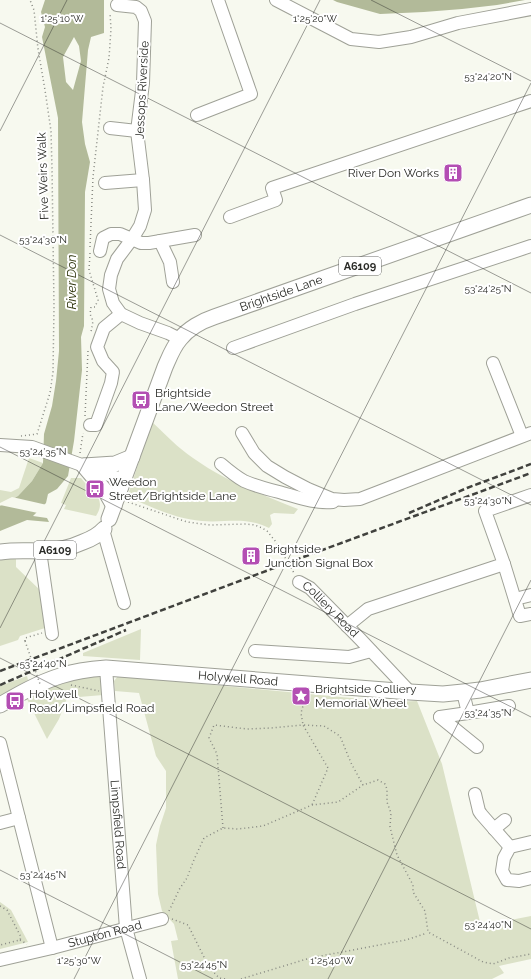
<svg xmlns="http://www.w3.org/2000/svg" width="531" height="979" viewBox="0 0 531 979" font-family="Raleway,sans-serif">
<rect width="100%" height="100%" fill="#f7f9ef"/>
<!-- green -->
<path fill="#dbe1c7" d="M152,422C165,434 178,448 193,458C225,481 262,495 298,509L294,514L274,513L270,515L272,524L269,528C246,516 226,523 202,521C177,519 153,508 130,498L128,495Z
M29,458L43,463L32,481L18,496L0,506V490L11,492L19,488Z
M71,478H81L91,490L93,489C100,499 103,505 96,516L64,509L66,505L61,503Z
M16,558V567L41,591L45,628L20,636L18,640L0,646V560Z
M141,629L140,660L83,656V653Z
M98,675L101,679L103,695L67,698L59,719L47,739L26,697L61,680Z
M27,676L28,680L0,696V686Z
M118,676L393,702L417,701L442,764L481,926L531,916V959L499,966L504,973L492,979H178L171,941L178,940L174,924L162,911L158,894L156,845L160,826L166,808V771L156,756L139,693L115,691L114,681Z
M0,902L11,910L28,942L0,949Z"/>
<!-- water -->
<path fill="#b2ba99" fill-rule="evenodd" d="M45,0H104V33L91,37L88,50L82,122L85,144L90,162L85,192L84,326L81,337L82,370L74,441L68,476L57,489L48,494L46,503L33,516L47,518L49,522L27,520L0,531V506L18,496L32,481L43,463L44,434L52,406L56,381L59,351L58,118L42,37L45,27L41,12ZM74,37L79,46L81,61L73,90L66,82L63,57Z
M333,0H525L497,5L462,9L424,12L380,14L337,2Z"/>
<!-- pier -->
<path fill="#f7f9ef" d="M12,497L47,505L38,513L0,505V503Z"/>
<g fill="none" stroke-linecap="round" stroke-linejoin="round">
<defs>
<g id="minor">
<path d="M276,0L351,39L379,42L411,37L458,23L531,9"/>
<path d="M117,5L136,7L141,11L145,21L143,83L137,131L143,180L145,210L140,226L132,239L117,259L111,275L109,289L113,303L121,314L140,323L168,333L180,339"/>
<path d="M197,115L251,94L218,0"/>
<path d="M110,128L137,131"/>
<path d="M105,183L143,180"/>
<path d="M230,217L276,200L272,188L531,101"/>
<path d="M160,241L170,262L173,282"/>
<path d="M100,251L103,238L111,234H120L141,243H149L195,235"/>
<path d="M233,348L355,304L531,246"/>
<path d="M493,363L522,436"/>
<path d="M90,425H96L111,383L113,372L103,361L97,347L104,328L121,314"/>
<path d="M242,433L254,453L267,466L285,477L308,489L332,499L344,500L360,499L531,433"/>
<path d="M0,445L32,447L123,480"/>
<path d="M221,464C228,470 235,476 244,481C255,486 267,489 279,492C297,497 315,504 333,502"/>
<path d="M103,530L124,603"/>
<path d="M40,551L52,634"/>
<path d="M504,564L520,616L531,614"/>
<path id="s1" d="M299,582L310,588L361,640L410,692"/>
<path d="M515,599L531,595"/>
<path d="M347,626L368,609L504,564L485,511L531,495"/>
<path d="M255,651L349,657L371,651"/>
<path id="s2" d="M106,668L126,928L140,979"/>
<path d="M463,692L468,713L509,706"/>
<path d="M440,717L477,747"/>
<path d="M440,717L468,713"/>
<path d="M0,743L52,948"/>
<path d="M475,794L479,811L481,814L510,847"/>
<path d="M0,823L19,818"/>
<path d="M494,829L505,820"/>
<path d="M531,842L510,847L504,858L502,871L507,880L519,881L531,878"/>
<path id="s3" d="M0,960L52,948L162,919"/>
</g>
<g id="major">
<path d="M84,466L106,492L114,506"/>
<path d="M84,466L115,464L132,457"/>
<path id="s4" d="M109,519L165,367C169,358 173,347 180,339C188,329 202,321 214,317L531,205"/>
<path d="M0,552C14,550 27,551 41,551C55,551 70,548 83,542C91,539 98,536 104,529"/>
<path id="s5" d="M0,705C19,694 38,683 60,676C75,671 90,669 106,668L410,692L443,694L463,692L480,690L531,680"/>
</g>
</defs>
<!-- minor casing -->
<use href="#minor" stroke="#9fa197" stroke-width="14"/>
<!-- major casing -->
<use href="#major" stroke="#9fa197" stroke-width="17"/>
<!-- path -->
<path stroke="#888a83" stroke-width="1.5" stroke-dasharray="1 3" stroke-linecap="butt" d="M90,247L93,177L103,87L109,58L111,29L110,13
M90,253L89,270L98,300L95,307H91L90,314L93,321L91,332
M85,416L88,351
M21,436L37,434L50,393L53,372L54,307L52,169L51,131L45,90L38,49L34,10L30,0
M80,453L83,433
M128,502L187,522L210,525L246,524L255,525L262,528L267,531L276,542L294,573
M25,641V638L42,633
M71,685L99,691
M306,695L301,713L303,725L324,726L340,736L351,763L363,785L378,780L385,784L387,789V802L391,813L390,827L397,855L413,885V892L425,911L428,932L483,962L493,964L509,958L531,954
M223,828L217,754L209,738L214,725L247,729L271,728L303,725L328,768L312,805
M0,906L7,910L21,937L20,940L0,945
M169,911L180,888L187,878L193,862L204,838L223,828L238,829L263,826L312,805L338,802L363,785
M172,919L188,925L209,967L219,978L226,979
M20,940L27,944
M241,979L310,958L406,940L427,933"/>
<!-- minor -->
<use href="#minor" stroke="#fff" stroke-width="12"/>
<!-- major -->
<use href="#major" stroke="#fff" stroke-width="15"/>
<!-- rail -->
<path stroke="#41423e" stroke-width="2.5" stroke-dasharray="6 3" stroke-linecap="butt" d="M409,513L467,488L531,464
M0,671L298,559L531,473
M0,685L126,630"/>
<!-- path-bridge -->
<path stroke="#888a83" stroke-width="1.5" stroke-dasharray="1 3" stroke-linecap="butt" d="M25,641L40,684"/>
</g>
<!-- ticks -->
<path fill="none" stroke="#2a2b27" stroke-width="1" stroke-opacity="0.45" d="M371,0L531,81M0,23L531,293M0,131L67,0M0,235L531,505M0,447L531,717M0,628L320,0M0,658L531,929M0,870L213,979M74,979L531,83M328,979L531,580"/>
<!-- icons -->
<defs>
<symbol id="building-square" viewBox="-11 -11 22 22"><rect x="-9" y="-9" width="18" height="18" rx="4" fill="#b34eb3" stroke="#fff"/><path d="M-4-6H4V6H1V3H-1V6H-4ZM-2.5-4.3h1.7v1.8h-1.7ZM.8-4.3h1.7v1.8H.8ZM-2.5-1h1.7V.8h-1.7ZM.8-1h1.7V.8H.8Z" fill="#fff"/></symbol>
<symbol id="bus-square" viewBox="-11 -11 22 22"><rect x="-9" y="-9" width="18" height="18" rx="4" fill="#b34eb3" stroke="#fff"/><path d="M-5-6H5V4H4V6H2V4H-2V6H-4V4H-5ZM-3.5-4V0h7V-4ZM-3.5 1.2v1.5H-2V1.2ZM2 1.2v1.5H3.5V1.2Z" fill="#fff"/></symbol>
<symbol id="sight-square" viewBox="-11 -11 22 22"><rect x="-9" y="-9" width="18" height="18" rx="4" fill="#b34eb3" stroke="#fff"/><path d="M0-6L1.8-2.2L6-1.7L2.9 1.2L3.7 5.4L0 3.3L-3.7 5.4L-2.9 1.2L-6-1.7L-1.8-2.2Z" fill="#fff"/></symbol>
</defs>
<g fill-rule="evenodd">
<use href="#building-square" x="442" y="162" width="22" height="22"/>
<use href="#bus-square" x="130" y="389" width="22" height="22"/>
<use href="#bus-square" x="84" y="478" width="22" height="22"/>
<use href="#building-square" x="240" y="545" width="22" height="22"/>
<use href="#sight-square" x="290" y="685" width="22" height="22"/>
<use href="#bus-square" x="4" y="690" width="22" height="22"/>
</g>
<g text-anchor="middle" dominant-baseline="central" stroke-width="4" stroke-linejoin="round" paint-order="stroke">
<!-- shield labels -->
<g fill="#fff" stroke="#6a6b68" stroke-width="1">
<rect x="339" y="257" width="42" height="18" rx="3"/>
<rect x="34" y="541" width="42" height="18" rx="3"/>
</g>
<g font-size="11" font-weight="bold" fill="#2a2b27">
<text x="360" y="266">A6109</text>
<text x="55" y="550">A6109</text>
</g>
<!-- street labels -->
<g font-size="12" fill="#2a2b27" stroke="#fff">
<text transform="translate(142 90) rotate(-87)">Jessops Riverside</text>
<text transform="translate(43 176) rotate(-92)">Five Weirs Walk</text>
<text stroke="none"><textPath href="#s4" startOffset="306">Brightside Lane</textPath></text>
<text stroke="none"><textPath href="#s1" startOffset="42">Colliery Road</textPath></text>
<text stroke="none"><textPath href="#s5" startOffset="246">Holywell Road</textPath></text>
<text stroke="none"><textPath href="#s2" startOffset="157">Limpsfield Road</textPath></text>
<text stroke="none"><textPath href="#s3" startOffset="108">Stupton Road</textPath></text>
</g>
<!-- poi labels -->
<g font-size="12" fill="#2a2b27" stroke="#fff" text-anchor="start">
<text x="439" y="173" text-anchor="end">River Don Works</text>
<text x="155" y="393">Brightside<tspan x="155" dy="14">Lane/Weedon Street</tspan></text>
<text x="109" y="482">Weedon<tspan x="109" dy="14">Street/Brightside Lane</tspan></text>
<text x="265" y="549">Brightside<tspan x="265" dy="14">Junction Signal Box</tspan></text>
<text x="315" y="689">Brightside Colliery<tspan x="315" dy="14">Memorial Wheel</tspan></text>
<text x="29" y="694">Holywell<tspan x="29" dy="14">Road/Limpsfield Road</tspan></text>
</g>
<!-- water labels -->
<g font-size="13" font-style="italic" fill="#2d330a" stroke="#fff">
<text transform="translate(71 282) rotate(-90)">River Don</text>
</g>
</g>
<g font-size="10" text-anchor="middle" fill="#2a2b27" stroke="#fff" stroke-width="4" stroke-linejoin="round" paint-order="stroke">
<text x="62" y="22">1°25'10"W</text>
<text x="315" y="22">1°25'20"W</text>
<text x="488" y="80">53°24'20"N</text>
<text x="43" y="243">53°24'30"N</text>
<text x="488" y="292">53°24'25"N</text>
<text x="43" y="455">53°24'35"N</text>
<text x="488" y="504">53°24'30"N</text>
<text x="43" y="667">53°24'40"N</text>
<text x="488" y="716">53°24'35"N</text>
<text x="43" y="878">53°24'45"N</text>
<text x="488" y="928">53°24'40"N</text>
<text x="79" y="964">1°25'30"W</text>
<text x="332" y="964">1°25'40"W</text>
<text x="204" y="968">53°24'45"N</text>
</g>
</svg>
